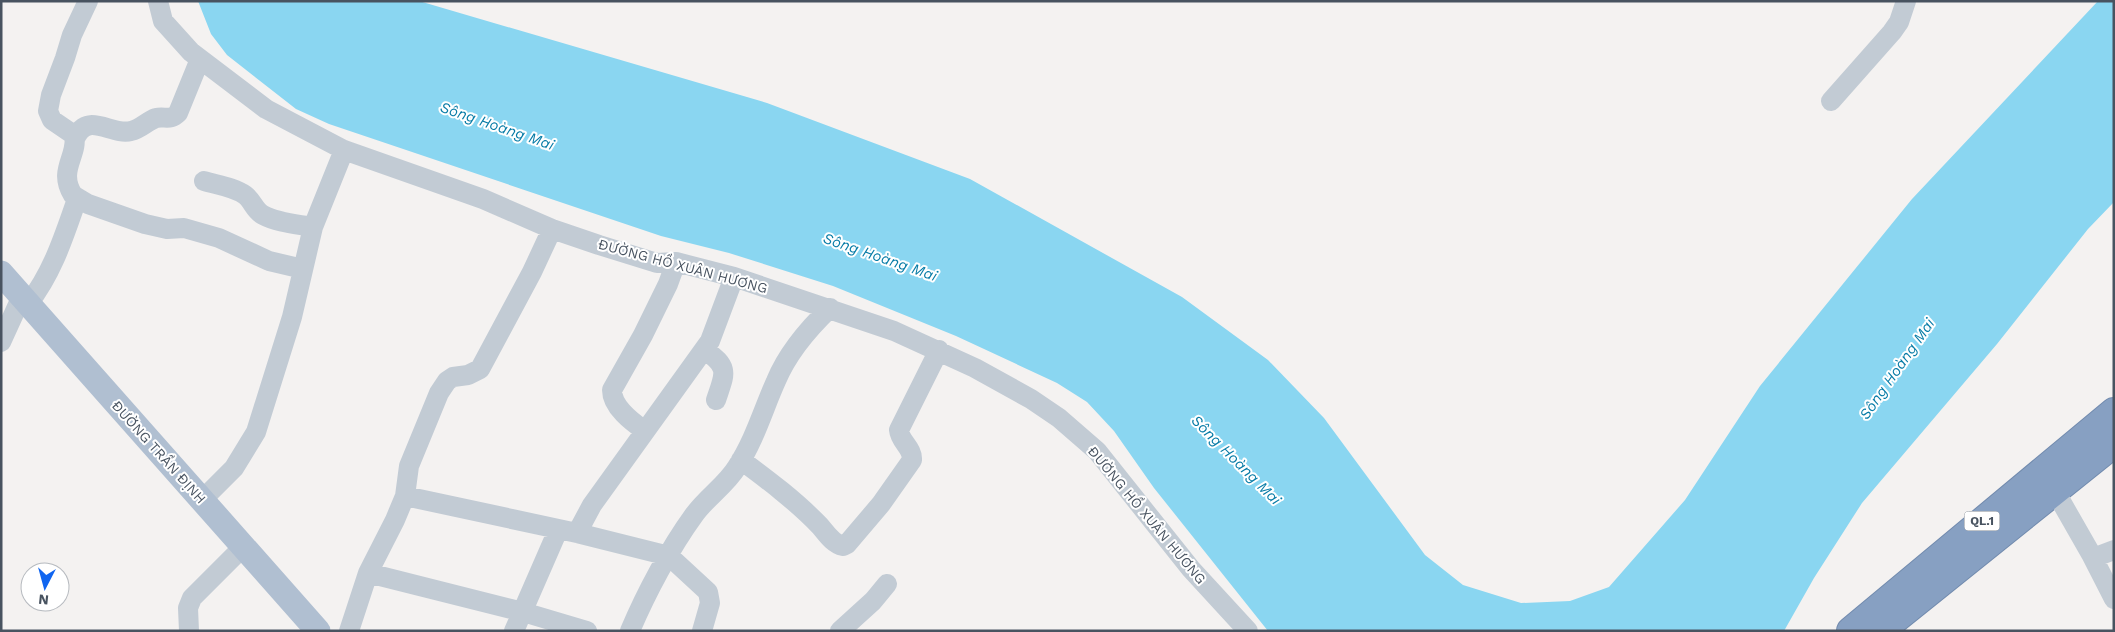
<svg xmlns="http://www.w3.org/2000/svg" width="2115" height="632" viewBox="0 0 2115 632" font-family="'Work Sans',sans-serif">
<rect width="100%" height="100%" fill="#f4f2f1"/>
<!-- water -->
<path fill="#8ad6f1" d="M198,1H419L767,103L970,179L1182,297L1268,360L1324,418L1425,555L1463,585L1521,603L1570,601L1609,587L1685,500L1760,386L1912,199L2098,1H2114V202L2088,229L1997,344L1862,503L1814,578L1784,631H1268L1154,488L1114,431L1087,402L1057,383L956,336L833,286L729,253L661,236L329,124L296,109L227,55L211,34Z"/>
<g fill="none" stroke-linecap="round" stroke-linejoin="round">
<defs>
<path id="highway" d="M1851,631L2114,412
M1880,631L2114,443"/>
</defs>
<!-- highway casing -->
<use href="#highway" stroke="#728bae" stroke-width="30"/>
<!-- minor -->
<path stroke="#c2cbd4" stroke-width="20" d="M88,1L72,35L65,58L51,95L48,111L52,120L74,135C79,155 57,170 73,195L88,204L145,224L167,229L184,228L219,238L269,261L303,269
M158,1L163,21L191,52L266,109L344,150L483,199L552,229L599,245L657,263L676,262L734,277L894,331L975,368L1031,399L1059,418L1097,451L1191,569L1248,631
M1831,101L1892,32L1899,22L1906,1
M75,139C87,110 111,136 131,131C141,129 147,121 156,118C165,116 170,121 178,113L200,59
M204,181C217,185 234,187 245,195C253,201 254,210 263,215C278,223 297,224 313,227
M28,304C53,272 64,236 77,199
M1,342L22,296
M705,350C730,368 725,373 716,400
M645,431C632,422 612,407 612,390L643,335L668,284L676,262
M741,460C768,480 796,501 820,526C826,533 833,544 843,546L847,544L881,504L912,460C913,448 900,442 899,430L939,350
M2055,491L2091,554L2114,599
M405,496L577,533L669,556L708,592L710,603L702,631
M202,500L234,468L256,432L292,317L313,227L344,150
M577,533L592,505L710,341L734,277
M2093,558L2114,550
M368,573L523,612L587,631
M189,631L188,608L192,598L243,547
M349,631L368,573L395,520L405,496L409,466L439,393L447,381L453,377L468,375L480,369L532,272L552,229
M514,631L558,530
M630,631C646,593 670,548 694,515C707,497 726,485 737,467C755,439 763,410 776,381C788,352 808,329 830,308
M840,631L873,601L887,584"/>
<!-- major -->
<path stroke="#b0bfd1" stroke-width="25" d="M1,273L318,631"/>
<!-- highway -->
<use href="#highway" stroke="#87a0c2" stroke-width="28"/>
</g>
<g text-anchor="middle" dominant-baseline="central" stroke-width="4" stroke-linejoin="round" paint-order="stroke">
<!-- shield labels -->
<rect fill="#fff" stroke="#7f8790" stroke-width="1" x="1964.5" y="511.5" width="35" height="19" rx="4"/>
<g font-size="12" font-weight="bold" fill="#485360">
<text x="1982" y="521">QL.1</text>
</g>
<!-- street labels -->
<g font-size="14" fill="#485360" stroke="#fff">
<text transform="translate(683 266) rotate(15)">ĐƯỜNG HỒ XUÂN HƯƠNG</text>
<text transform="translate(159 452) rotate(48)">ĐƯỜNG TRẦN ĐỊNH</text>
<text transform="translate(1147 515) rotate(50)">ĐƯỜNG HỒ XUÂN HƯƠNG</text>
</g>
<!-- water labels -->
<g font-size="15" font-style="italic" fill="#067ba6" stroke="#fff">
<text transform="translate(497 126) rotate(19)">Sông Hoàng Mai</text>
<text transform="translate(880 257) rotate(19)">Sông Hoàng Mai</text>
<text transform="translate(1897 369) rotate(-55)">Sông Hoàng Mai</text>
<text transform="translate(1236 460) rotate(45)">Sông Hoàng Mai</text>
</g>
</g>
<!-- border -->
<rect width="2115" height="632" fill="none" stroke="#485360" stroke-width="5"/>
<!-- north arrow -->
<g transform="translate(45 587) rotate(186)"><circle r="24" fill="#ffffff" stroke="#b6babf"/>
<path d="M0-4L9 19L0 12L-9 19Z" fill="#1065f0"/>
<text y="-8" font-size="14" font-weight="bold" text-anchor="middle" fill="#485360">N</text>
</g>
</svg>
